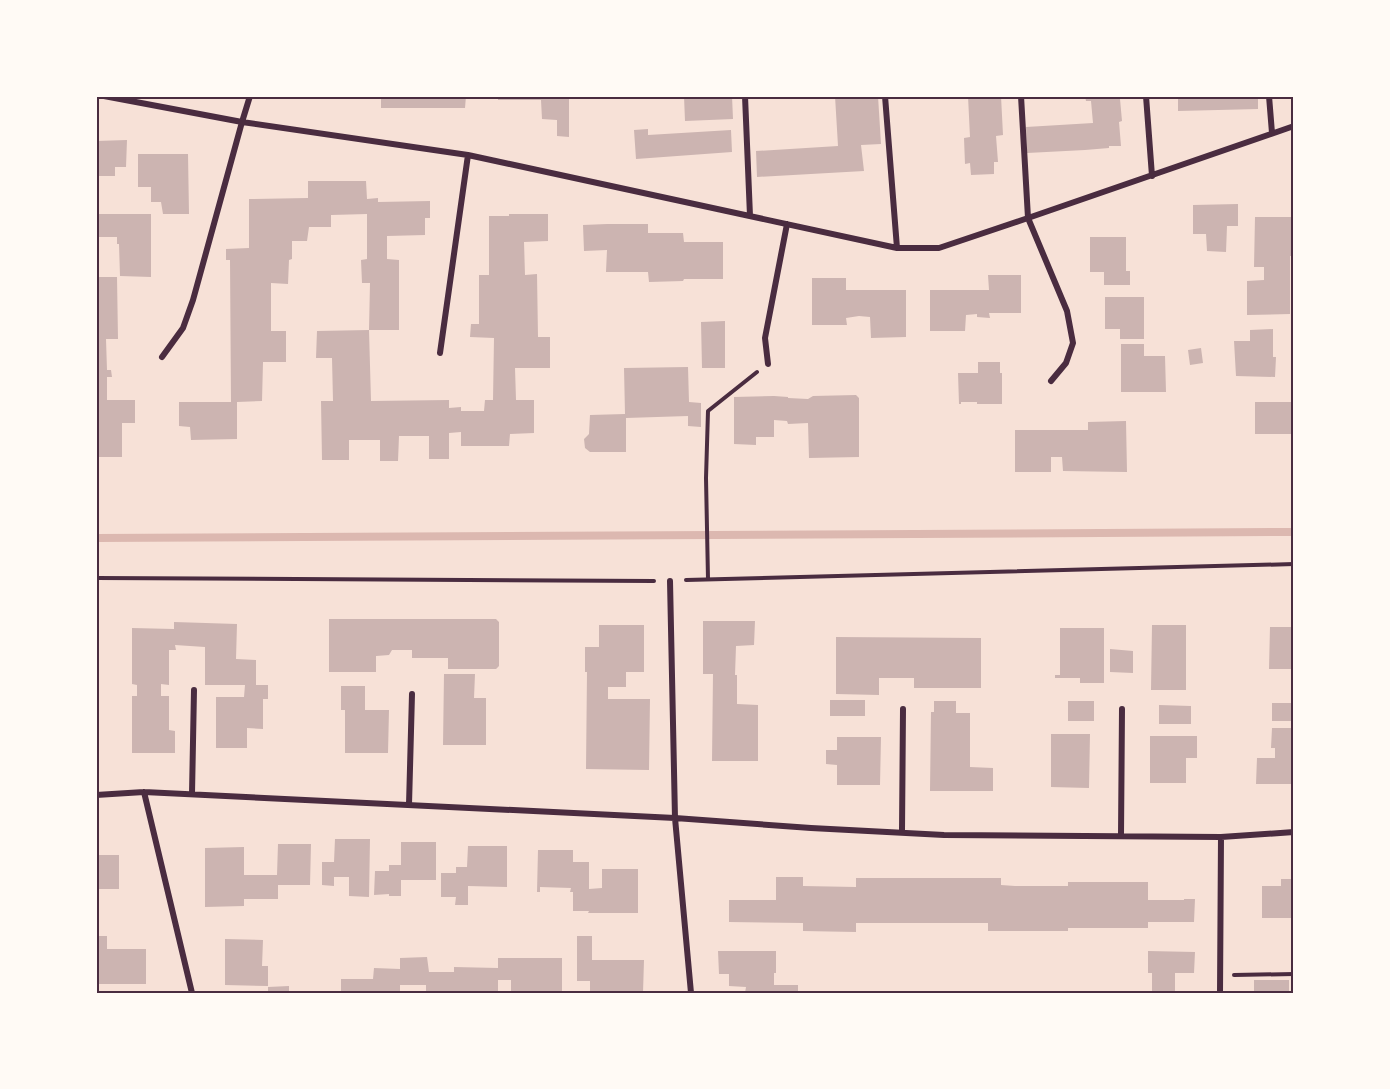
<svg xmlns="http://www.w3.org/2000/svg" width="1390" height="1089" viewBox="0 0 1390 1089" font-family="'Source Serif 4',serif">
<rect width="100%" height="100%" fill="#f7e1d7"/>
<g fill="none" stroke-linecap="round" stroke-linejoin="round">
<!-- stream -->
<path stroke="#dcb8b0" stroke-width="8" d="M96,538L1294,532"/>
</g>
<!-- building -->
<path fill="#ccb4b1" d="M381,96H466L465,108H381Z
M498,96H569V137L557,136V120L542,119L541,100H498Z
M684,96H732L733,119L685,121Z
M835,96H878L881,144L861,145L864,171L757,177L756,151L838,146Z
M968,96H1001L1003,135L996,136L998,162H994V174L971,175L970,163L965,164L964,138L970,137Z
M1085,96H1125V99H1120L1122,121L1119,122L1121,146H1109V148L1085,150L1027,153L1026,127L1093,123L1091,101H1086Z
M1178,96H1258V109L1178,111Z
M648,129V135L731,130L732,152L636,159L634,130Z
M127,140L126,167H115V176H96V141Z
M138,154H188L189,214H163L161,202H151V187H138Z
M308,181H366L367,199L378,198V202L430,201V218H425V235L387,236V259L399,260V330H369L370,283H362L361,260L367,259V214L331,215V227H309L307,241H292V259L289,260L288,284L271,283V331H286V362H263L262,401L237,402V439L191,440L190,427L179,426V402H231L230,260H226V249L249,248V199L308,198Z
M1238,204V226H1227L1226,252L1207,251L1206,234H1193V205Z
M96,214H151V277L120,276L119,244H117V237H96Z
M509,214H548V241L524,242L525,275L537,274L538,337H550V368H515L516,400H534V433L510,434L509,446H461V432L449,433V459H429V436H399L398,461H380V440H349V460H322L321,401H333L332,358H316L317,331L369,330L371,401L449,400V408L461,407V411H484L485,400H493L494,338L470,337L471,324H479V275H489V216H509Z
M1255,217H1294V256H1290V314L1247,315V281L1264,280V267H1254Z
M607,224H648V233H683L684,242H723V279H684L683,281L649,282L648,272H606L607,250L584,251L583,225Z
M1090,237H1126V271H1130V285H1104V272H1090Z
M988,275H1021V313H989L990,318L977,317V314L966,315L965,331H930V290H989Z
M96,277H117L118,339H106L107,370H111L112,377H107V400H135V423H122V457H96Z
M812,278H846V290H906V337L871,338L870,317L859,316L846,318L847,325H812Z
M1105,297H1144V339H1120V329H1105Z
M725,321V368H702L701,322Z
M1273,329V357H1276L1275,377L1236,376L1234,341H1250V330Z
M1121,344H1144V356H1165L1166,392H1121Z
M1201,348L1203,363L1190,365L1188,350Z
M978,362H1000V373H1002V404H977V402H961V404H959L958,373H978Z
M688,367L689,402L701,403V427L688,426V416L626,418V452H590L585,448L584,439L589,434L590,415L625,414L624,368Z
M856,395L859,398V457L809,458L808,423L788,424L787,421L774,420V437H756V445L734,444V397L774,396L788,397V398L808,399L813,396Z
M1255,402H1294V440H1291V434H1255Z
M1126,421L1127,472L1063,471L1062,457H1051V472H1015V430H1088V422Z
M329,619H496L499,622V666L496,669H448V658H412V650H392L389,655L376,656V672H329Z
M703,621H755L754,645L736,646L735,675H737V704L758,705V761H712L713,674H703Z
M174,622L237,624L236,659L256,660V685H268V699H263V729L247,728V748H216V697H244L245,685H205V647L175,645L176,650H169V685L161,684V696H169V730L175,731V753H132V696H137V685L132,684V628L174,629Z
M599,625H644V672H626V687H608V699H650L649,770L586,769L587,672H585V647H599Z
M1152,625H1186V690H1151Z
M1270,627H1294V669H1269Z
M1060,628H1104V683H1080V678H1055V675H1060Z
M836,637L981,638V688H914V678H879V695L836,694Z
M1110,649L1133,651V673L1110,672Z
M444,674H475L474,698H486V745H443Z
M341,686H365V710H389L388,753H345V710H341Z
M830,700H865V716H830Z
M934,701H956V713H970V767L993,768V791H930L931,712H934Z
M1068,701H1094V721H1068Z
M1272,703H1294V721H1272Z
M1159,705L1191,706V724H1159Z
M1272,728H1294V784H1256L1257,758H1275V748H1271Z
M1051,734H1090L1089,788L1051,787Z
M1150,736H1197V758H1186V783H1150Z
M837,737H881L880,785H837V765L826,764V750H837Z
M335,839H370L369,897L349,896V877H334V886L322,885V862H334Z
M401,842H436V880H401V896H389V894L374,895L375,871H389V865H401Z
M278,844H311L310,885H278V899H244V906L205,907V848L244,847V875H277Z
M468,846H507V887L468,886V905H455L456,897H441V873H456V867H467Z
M538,850H573V862H589V889L602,888V869H638V913H588L589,911H573V892H570L571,888L540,887V892H537Z
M96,855H119V889H96Z
M776,877H803V886L856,887V878H1001V885L1015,886H1068V882H1148V900H1184V899H1195L1194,922H1148V928H1068V931H988V923H856V932L803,931V923L729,922V900H776Z
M1281,879H1294V918H1262V886H1281Z
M96,936H107V949H146V984H97Z
M577,936H592V960H644L643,993H590V981H577Z
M225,939L263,940L262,966H268V986L225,985Z
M718,951H776V973H774V985H798V993H745L746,987L729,986V974H719Z
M1148,951L1195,952L1194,973H1175V993H1152V973H1148Z
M427,957L429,972H454V967L498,968V958H562V993H511V980H498V993H426V985H400V993H341V979H373L374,968L400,969V958Z
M1254,980H1289V993H1254Z
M289,986V993H268V987Z"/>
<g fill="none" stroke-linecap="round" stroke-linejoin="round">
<!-- path -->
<path stroke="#4a2c40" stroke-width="4" d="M96,578L654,581
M708,579L706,478L708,411L757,372
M686,580L1294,564
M1234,975L1294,974"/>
<!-- minor -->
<path stroke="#4a2c40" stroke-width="6" d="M104,96L242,122L468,155L897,248H939L1028,218L1294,126
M745,96L750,216
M885,96L897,248
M1021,96L1028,218L1067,311L1073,343L1066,363L1051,381
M1146,96L1152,176
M1269,96L1272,133
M440,353L468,155
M162,357L183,328L193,300L242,122L250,96
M768,364L765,338L787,224
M670,581L675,818L691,993
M144,792L192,993
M192,794L194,690
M96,795L144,792L675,818L811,828L944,835L1221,837L1294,832
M409,805L412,694
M902,832L903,709
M1121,836L1122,709
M1220,993L1221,837"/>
</g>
<!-- border -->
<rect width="1390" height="1089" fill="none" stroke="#fffaf5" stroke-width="195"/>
<rect x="98" y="98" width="1194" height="894" fill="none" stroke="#4a2c40" stroke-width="2"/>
</svg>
